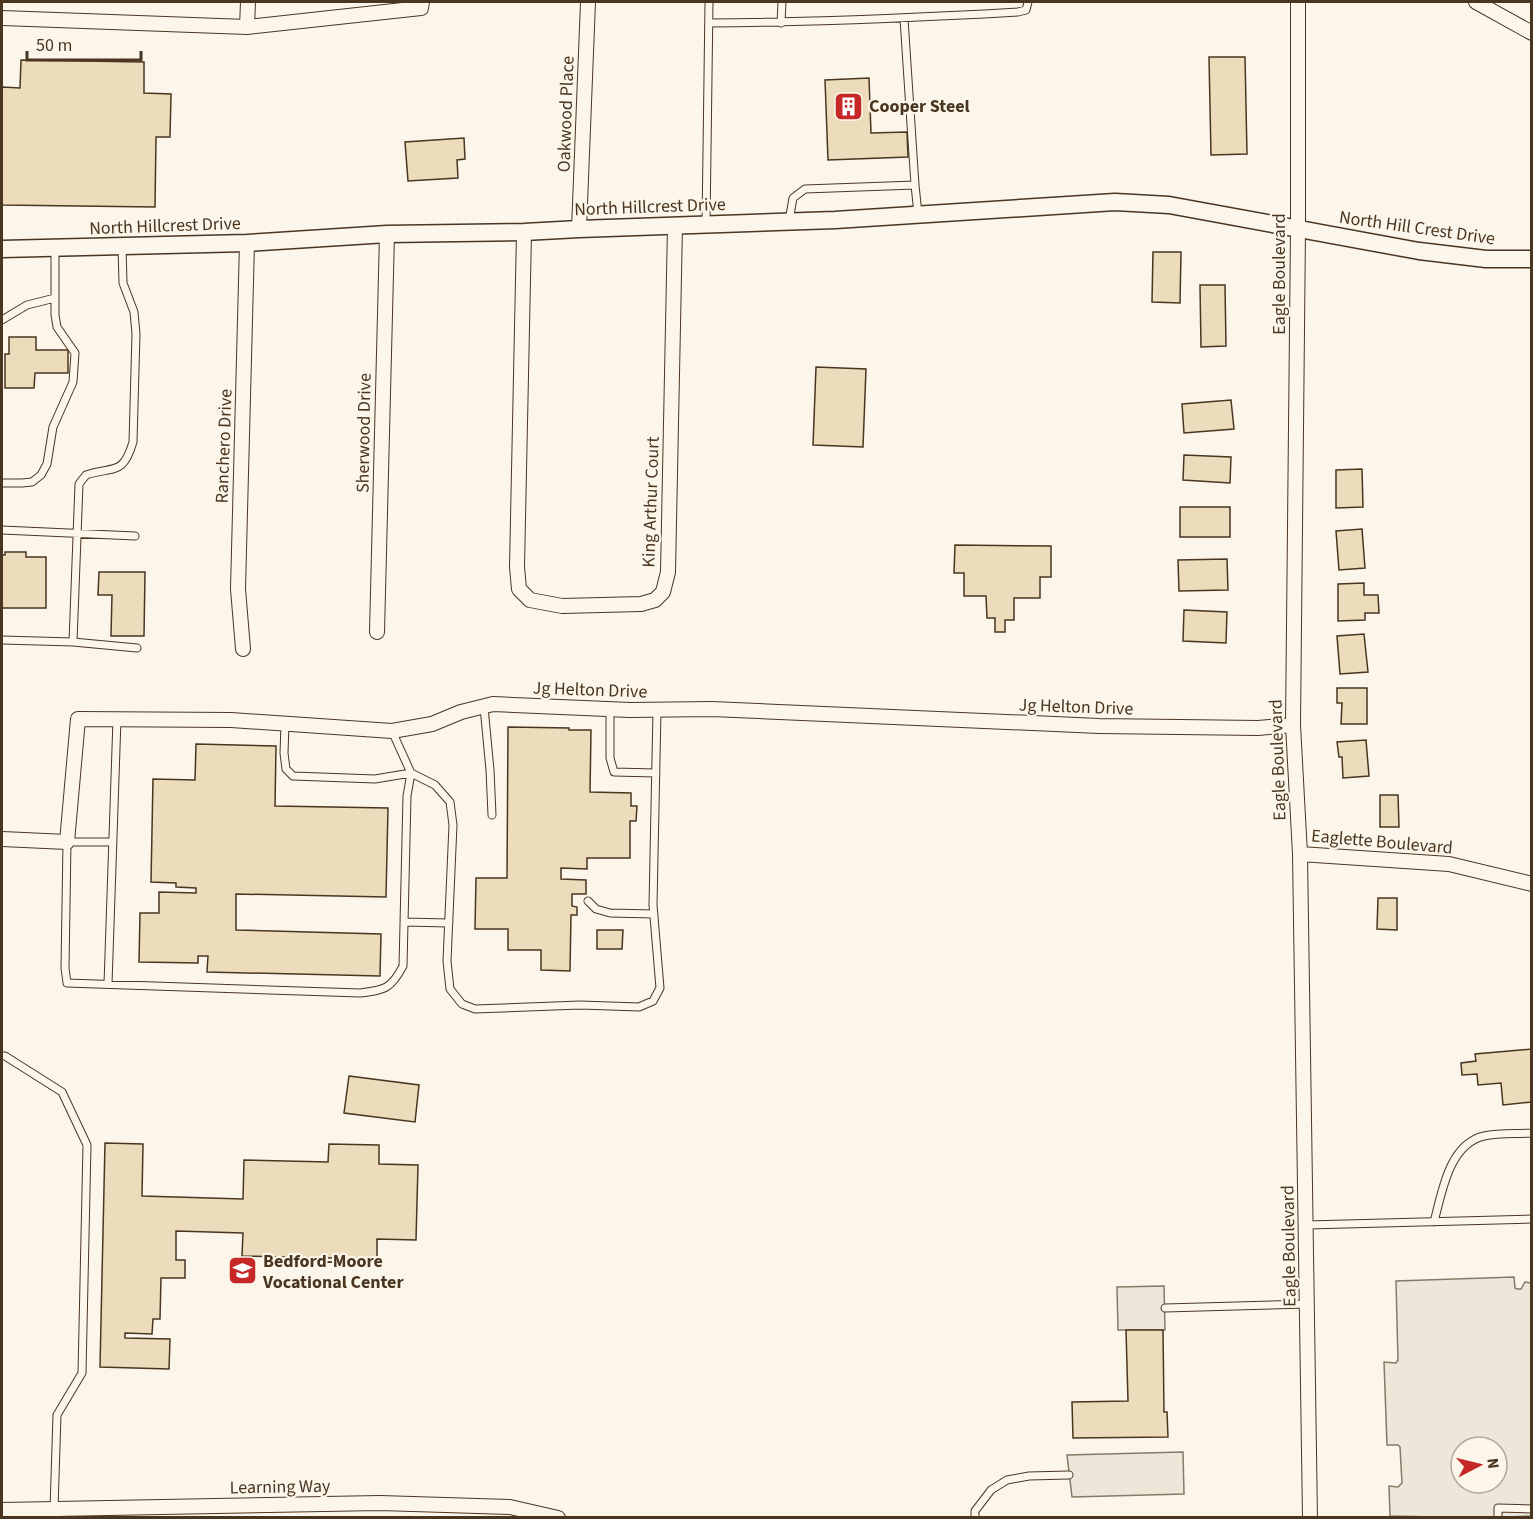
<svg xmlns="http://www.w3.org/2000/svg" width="1533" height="1519" viewBox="0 0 1533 1519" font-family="'Source Sans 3',sans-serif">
<rect width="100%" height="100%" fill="#fbf6e9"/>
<!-- parking -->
<path fill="#ede7d9" stroke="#887966" stroke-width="1.5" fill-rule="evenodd" d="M1514,1277L1515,1288L1517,1289H1521L1525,1282L1531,1283V1516L1481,1518L1390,1516L1389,1486L1398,1487L1402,1483L1400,1447L1398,1445H1387L1384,1362L1396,1363L1398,1360L1396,1281ZM1461,1447H1497V1483H1461Z
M1164,1286L1165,1330H1118L1117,1287Z
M1183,1452L1184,1494L1072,1497L1067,1455Z"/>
<!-- building -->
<path fill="#ecdcbc" stroke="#4a3520" stroke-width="1.5" d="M1209,57H1245L1247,154L1211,155Z
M21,60L144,62V93L171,94L170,137H156L155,207L2,205V87L20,88Z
M869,78L871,133L907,132L908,157L828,160L825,80Z
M464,138L465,159L457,160L458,178L408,181L405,142Z
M1153,252H1181L1180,303L1152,302Z
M1200,285H1225L1226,346L1201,347Z
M9,337H36V350H68V373H35L34,388H5V354H9Z
M816,367L866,369L863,447L813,445Z
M1231,400L1234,429L1184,433L1182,404Z
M1184,455L1231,457L1230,483L1183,480Z
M1362,469L1363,507L1336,508V470Z
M1180,507H1230V537H1180Z
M1362,529L1365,568L1339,570L1336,531Z
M955,545L1051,546V577H1040V598H1014V620H1005V632H995V618H987L986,596H964V573H954Z
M5,552H26V557H46V608H2V555H5Z
M1227,559L1228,590L1179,591L1178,560Z
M99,572H145L144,636H111L112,595H98Z
M1364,583V595H1378L1379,613H1365V620L1338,621V584Z
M1184,610L1227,612L1226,643L1183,641Z
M1364,634L1368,672L1340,674L1337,636Z
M1337,688H1367V724H1341L1342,703H1337Z
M508,727L569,728V730H591L590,792L631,793V806H637L636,821H630V858H587V869L561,868V879L586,880V894H572V906L577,907V915H571L570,971L541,970V950H508V929H475L476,878H507Z
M1366,740L1369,776L1343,778L1342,757H1339L1337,742Z
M196,744L276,746L275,806L388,808L386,897L236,894V930L381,934L380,976L207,972L208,956H198V963L139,962L140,913H159V892L196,893V888L176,887V883L151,882L153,779L195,780Z
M1380,795H1398L1399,827H1380Z
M1378,898H1397V930L1377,929Z
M597,930H623L622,949H597Z
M1532,1049V1102L1503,1105L1501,1083L1478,1085L1477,1074L1462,1075L1461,1063L1476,1061L1475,1054Z
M349,1076L419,1085L415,1122L344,1113Z
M105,1143L143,1144L142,1196L243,1199L244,1160L328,1162L329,1144L379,1145V1164L418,1165L416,1240L377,1239V1259L242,1256L243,1233L176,1231V1260H185V1278H161L160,1319H153L152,1334L125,1333V1338L170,1339L169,1369L100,1367Z
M1126,1330H1163L1164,1412H1167L1168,1437L1073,1438L1072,1402L1128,1401Z"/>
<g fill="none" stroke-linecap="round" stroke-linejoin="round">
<defs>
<path id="service" d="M904,19L915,185
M709,23C812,22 915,18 1018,12L1026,10L1028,2
M781,23L782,2
M789,221L793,198L805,189L915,185L918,214
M706,225L709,2
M2,320L27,305L55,298
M2,483H22L32,482L41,475L47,464L53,427L73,382L75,353L57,327L55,315V249
M2,530L135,536
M2,640L73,642L137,648
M73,642L79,484L86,475C114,466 123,476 133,442L136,334L134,312L123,283L122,246
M484,707L490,770L492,815
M610,710V758L614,772L656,773
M392,731L411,773L435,785L450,802L453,825L447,961L450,989L462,1004L475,1009L580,1005L639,1007L653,1001L660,988L653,905L657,710
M113,842H67L65,968L67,983L360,993C385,990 391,989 403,966L407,796L411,773L375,779L293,776L286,769L284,753L285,724
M588,901L596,909L610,913L654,914
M404,922L449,923
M108,984L117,719
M2,1056H5L62,1092L87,1145L82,1373L57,1415L54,1509
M1434,1222C1442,1192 1449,1144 1484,1136C1499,1133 1516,1134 1532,1133
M1307,1225L1532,1219
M1165,1308L1308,1304
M975,1518V1511L991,1490L1007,1480L1029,1476L1069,1475
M1498,1518V1508L1532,1509"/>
<path id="minor" d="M1298,2V230L1293,725L1300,854L1310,1518
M1476,2L1532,33
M2,18L247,27L421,8L422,2
M247,27L248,2
M579,229L588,2
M524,232L517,567L519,589L530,600L562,606L641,604L655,600L663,592L668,572L675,226
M377,632L387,234
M243,649L238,589L247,243
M2,839L67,842L78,719L231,720L392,731L432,724L461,712L493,704L630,710L712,709L1099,726L1258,728L1293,725
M1300,854L1449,864L1532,884
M2,1510L380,1503L510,1507L558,1518"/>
<path id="tertiary" d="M2,249L247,243L387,234L524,232L579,229L835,220L1115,202L1169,205L1419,251L1486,259H1532"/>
</defs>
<!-- service casing -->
<use href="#service" stroke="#4a3520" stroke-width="9"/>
<!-- minor casing -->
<use href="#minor" stroke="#4a3520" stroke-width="16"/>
<!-- tertiary casing -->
<use href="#tertiary" stroke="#4a3520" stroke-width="19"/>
<!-- service -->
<use href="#service" stroke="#fbf6e9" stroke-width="7"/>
<!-- minor -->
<use href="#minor" stroke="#fbf6e9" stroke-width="14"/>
<!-- tertiary -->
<use href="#tertiary" stroke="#fbf6e9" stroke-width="16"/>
</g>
<!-- icons -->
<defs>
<symbol id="building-square" viewBox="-11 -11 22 22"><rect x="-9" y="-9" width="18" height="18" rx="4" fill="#c62828" stroke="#fbf6e9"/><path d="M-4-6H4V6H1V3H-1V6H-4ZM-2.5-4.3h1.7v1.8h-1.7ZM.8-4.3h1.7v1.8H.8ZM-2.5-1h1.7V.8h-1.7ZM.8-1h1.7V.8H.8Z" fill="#fff"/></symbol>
<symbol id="school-square" viewBox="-11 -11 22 22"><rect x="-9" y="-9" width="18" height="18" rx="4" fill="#c62828" stroke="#fbf6e9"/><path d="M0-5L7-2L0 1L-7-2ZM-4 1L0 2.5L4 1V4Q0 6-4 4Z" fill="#fff"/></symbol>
</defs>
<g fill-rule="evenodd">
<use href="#building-square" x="832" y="90" width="33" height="33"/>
<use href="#school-square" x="226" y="1254" width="33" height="33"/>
</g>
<g text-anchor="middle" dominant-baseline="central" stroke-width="4.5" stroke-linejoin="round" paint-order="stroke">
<!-- poi labels -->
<g font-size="18" font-weight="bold" fill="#4a3520" stroke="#fbf6e9" text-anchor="start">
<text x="869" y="106">Cooper Steel</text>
<text x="263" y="1261">Bedford-Moore<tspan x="263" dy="21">Vocational Center</tspan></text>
</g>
<!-- street labels -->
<g font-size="18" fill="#4a3520" stroke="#fbf6e9">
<text transform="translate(566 114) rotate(-88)">Oakwood Place</text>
<text transform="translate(650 207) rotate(-2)">North Hillcrest Drive</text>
<text transform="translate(165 226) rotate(-2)">North Hillcrest Drive</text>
<text transform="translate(1417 228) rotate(8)">North Hill Crest Drive</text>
<text transform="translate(1279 274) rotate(-90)">Eagle Boulevard</text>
<text transform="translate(364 433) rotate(-89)">Sherwood Drive</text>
<text transform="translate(224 446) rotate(-88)">Ranchero Drive</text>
<text transform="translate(651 502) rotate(-88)">King Arthur Court</text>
<text transform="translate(590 690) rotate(2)">Jg Helton Drive</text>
<text transform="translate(1076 707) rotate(2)">Jg Helton Drive</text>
<text transform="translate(1278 760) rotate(-92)">Eagle Boulevard</text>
<text transform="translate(1382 842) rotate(5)">Eaglette Boulevard</text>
<text transform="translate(1289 1246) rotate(-91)">Eagle Boulevard</text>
<text transform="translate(280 1487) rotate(-1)">Learning Way</text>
</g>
</g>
<!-- border -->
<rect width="1533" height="1519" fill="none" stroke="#4a3520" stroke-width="6"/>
<!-- north arrow -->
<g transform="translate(1479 1465) rotate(83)"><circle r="28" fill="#fbf6e9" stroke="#b4a999" stroke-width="1.5"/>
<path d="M0-4.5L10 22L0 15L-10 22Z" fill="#c62828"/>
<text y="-9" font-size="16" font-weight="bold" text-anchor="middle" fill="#4a3520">N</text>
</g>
<!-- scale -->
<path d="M27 51v9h114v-9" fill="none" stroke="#4a3520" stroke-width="3"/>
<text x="36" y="51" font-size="18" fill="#4a3520" stroke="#fbf6e9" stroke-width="4.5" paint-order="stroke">50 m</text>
</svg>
